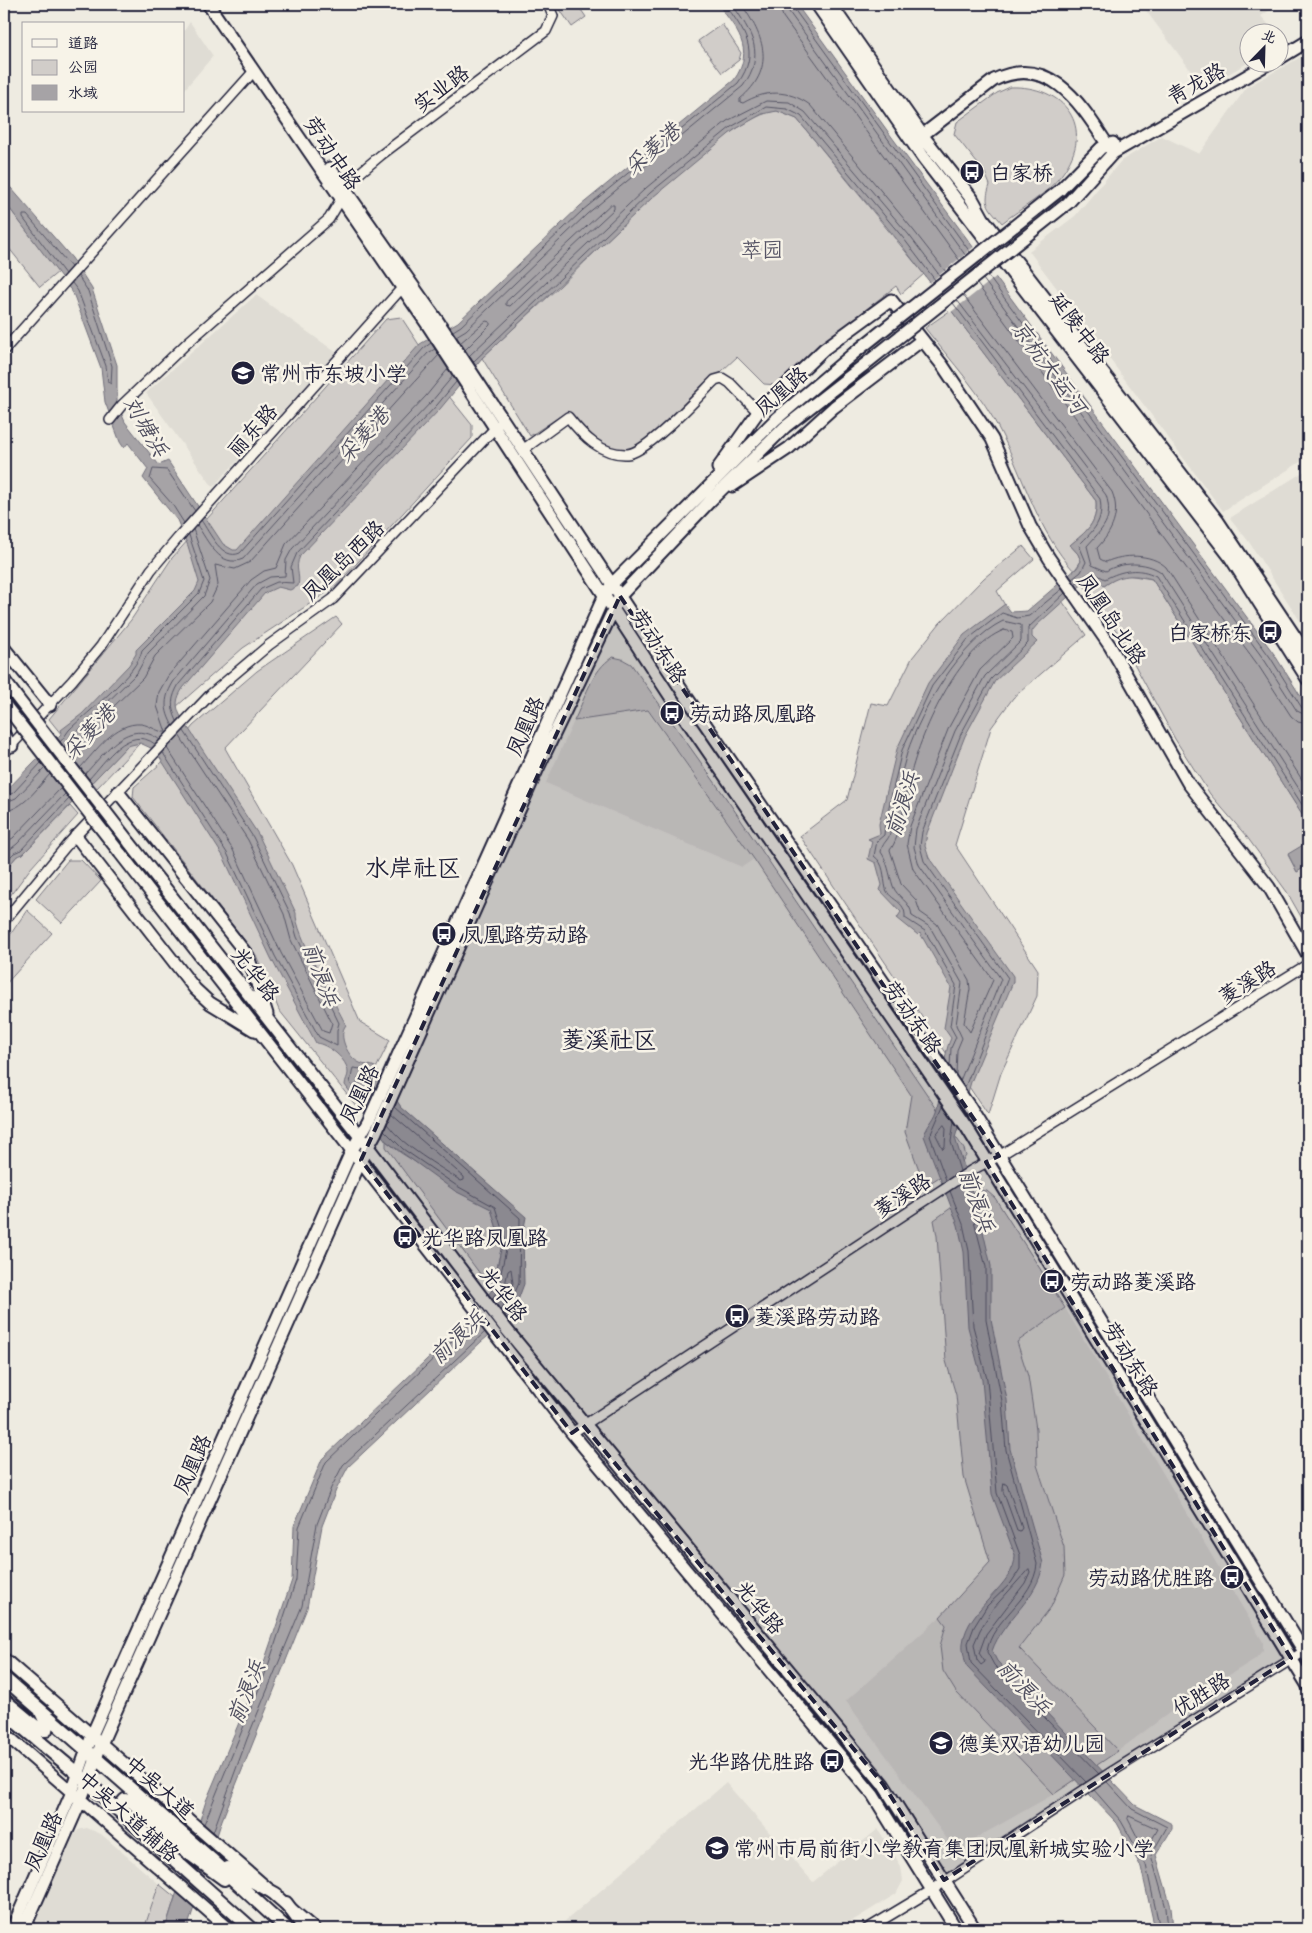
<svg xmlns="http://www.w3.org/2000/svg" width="1312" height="1933" viewBox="0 0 1312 1933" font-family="Itim,'LXGW WenKai TC',sans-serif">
<rect width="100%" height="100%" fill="#eeebe1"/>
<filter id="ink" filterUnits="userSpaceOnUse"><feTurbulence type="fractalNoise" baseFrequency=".02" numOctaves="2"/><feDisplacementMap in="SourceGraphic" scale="10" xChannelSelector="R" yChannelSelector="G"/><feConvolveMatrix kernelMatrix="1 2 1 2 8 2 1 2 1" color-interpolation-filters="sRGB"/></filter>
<g filter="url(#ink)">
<!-- built -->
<path fill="#dfdcd4" d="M1141,4H1279L1261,16L1275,32H1250L1249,62L1204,88Z
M190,22L213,56L184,90V31Z
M1308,53V457L1223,511L1029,251L1075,216L1121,161L1162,136L1199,154L1247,87Z
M256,295L337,353L213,487L146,393Z
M1308,469V633L1249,542L1230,518Z
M647,710L754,859L742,867L546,783L574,721Z
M1065,1308L1263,1642V1650L1255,1659L1173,1710L1118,1751L1019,1648L1051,1607L1064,1547L1037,1465L1036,1429L1017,1342Z
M940,1617L946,1625L940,1646L956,1692L1054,1794L969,1842L950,1843L846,1701Z
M726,1783L813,1882L878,1829L901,1866L903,1881L896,1894L839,1929H556Z
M87,1828L101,1834L159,1884L144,1929H32L73,1837L78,1830Z"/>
<!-- green -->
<path fill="#d1cdc9" stroke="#7a7882" d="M556,4H577L586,17L572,27Z
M722,24L741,53L739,60L722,73L698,41Z
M1010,87C1064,85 1097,127 1062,174C1048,194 1021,208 1002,223C989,207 983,205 990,185L985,173L954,134L957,122L997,93Z
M777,111L797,119L924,274L901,294L896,286L824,342L777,385L764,384L737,357C719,373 646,447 628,449C601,451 583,428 568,411L530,436L482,358C508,333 534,310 560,286C599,249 730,113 777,111Z
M4,201L58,272L40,287L4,242Z
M951,310L1096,501C1098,523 1086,532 1070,545L1078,554L1081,561L1074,571C1038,532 1025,480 1001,433C983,395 951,361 925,328Z
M401,317L427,357L70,745L49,719L131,620L172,558L386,319Z
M444,390L472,425V438L335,587L243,648L176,707L166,699Z
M1023,546L1034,559L997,591L1013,620L1060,598L1086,635L1013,698L991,728L955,845L1038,970L1037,996L1001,1073L988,1115L800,836L847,800L871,703L888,706L912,658L940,623L984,578Z
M1127,575L1152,579L1308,824V842L1288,855L1297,872L1308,865V929L1287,892L1247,837L1210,794L1175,739L1117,632L1083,584L1095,577L1104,586L1116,578Z
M336,617L342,624L225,748L292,865L360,1022L390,1040L357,1107L279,1010L256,955L133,797L134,787L168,757L193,726L257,671Z
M613,657L622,659L631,664L726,798L964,1149L966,1156L960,1164L925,1186L905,1132L911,1095L754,859L648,710L574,721C584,701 592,669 613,657Z
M134,743H140L97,788L92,782L127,746Z
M70,806L78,815L30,869L4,904V871L17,856L23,854Z
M68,860H81L101,881L62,923L36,899Z
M27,910L52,933L4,986V944Z
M386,1141L401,1153L491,1209L502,1245L492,1290L386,1147Z
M976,1190L987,1191L995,1198L1065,1308L1017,1342L1028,1376L1036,1429L1037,1465L1064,1547L1065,1575L1051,1607L1019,1648L1118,1751L1054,1794L956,1692L943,1671L940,1646L946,1625L940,1617L990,1562L964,1477L956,1395L946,1361L937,1236L934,1220Z
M159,1884L175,1897L165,1929H144Z"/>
<!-- water -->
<path fill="#a6a3a6" stroke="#716f7b" d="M718,4H796L894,140L1274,654L1308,708V824L1152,579C1133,574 1121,574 1104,586L1095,577L1088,579L1037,625L1032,631V637L1037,642L995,681L965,736L927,833L925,846L929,858L1013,976V982L971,1082L955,1138L979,1214L991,1266V1319L1007,1400L1010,1449L1043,1563C1039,1599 1003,1619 992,1651L997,1661L1135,1805L1172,1824V1829L1156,1855L1171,1907L1173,1929H1155L1141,1867L1117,1823L966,1666C965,1659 962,1650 963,1643C967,1607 1016,1585 1015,1555L992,1494L982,1380L968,1327L964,1252L958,1225L924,1136C926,1127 934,1120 937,1111C944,1089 942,1056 951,1038L944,1028L951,987L920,933L918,935L897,918L901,912L880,890L882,885L876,863L868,859L872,841L868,839L880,834L879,824L897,749L928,683L964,635L1005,604L1011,612L1027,611L1077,568L1081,561L1078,554L1070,545C1086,532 1098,523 1096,501L900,243L797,119L777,111L762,114L734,130L653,197L482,358L440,409L300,556C294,569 301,574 298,586L290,590L278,587L265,593L183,688C176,699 175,705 181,717L258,834L296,913C294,931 336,1005 346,1025C337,1035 348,1058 360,1063C365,1066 370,1064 375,1067L401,1107L526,1217L523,1233L524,1284L512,1316L481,1342L348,1467L336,1490L322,1526L307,1608L222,1820L187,1929H165L206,1801L262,1668L292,1580L294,1526L322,1459L465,1323L492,1290L502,1245L491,1209L455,1191L386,1141L345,1085C345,1080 348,1077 348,1073C348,1059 327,1044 316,1043L271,958L223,856L155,750L140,743L127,746L23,854L17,856L4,871V793L62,733L61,730L82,714L129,665L136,654V650L195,591L199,582L188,546L177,520L143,478L148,469L128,443L124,448L120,442L105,402L101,368L73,293L4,201V180L72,258L92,289L117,365V403L125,422L159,465L168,461L223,544L233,550H237L420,344L458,322L580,206L734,80C756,49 736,29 718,4Z
M1308,842V865L1297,872L1288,854Z"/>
<!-- pier -->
<path fill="#eeebe1" d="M975,246L997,276L950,313L928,284Z"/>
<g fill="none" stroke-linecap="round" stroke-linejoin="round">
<!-- shore -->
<path stroke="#575666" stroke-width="1" d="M741,4C765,37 776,69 740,99V102L743,103C765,90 788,89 810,105L914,231L946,272
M779,4L783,17L960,261
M786,4L789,12L966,256
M793,4L794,9L970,252
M610,205H614V209L510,306L506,305V302Z
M65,274L23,218V215H27L71,267
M988,276L1270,657L1302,708L1308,710
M983,279L1265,661L1297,711L1308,716
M72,283L78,291L106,366L108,382L111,384L112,366L88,291L78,276
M977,284L1258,665L1291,716L1298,722L1308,724
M963,295L1112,492C1121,514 1112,532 1097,548L1100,559L1106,562C1123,554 1151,553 1166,567L1308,789
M957,300L1106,495C1114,520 1102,529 1087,546L1092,565L1106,571C1121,562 1146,561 1161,572L1308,803
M953,303L1100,499C1104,521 1094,530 1079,545L1086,562L1081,572L1072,579
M453,331L461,326L583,210L738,83C761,51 744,31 725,4
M456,336L466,330L587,214L743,86C766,54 752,33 732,4
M460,343L486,321L490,322V325L465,350
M469,356L646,188L727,121L766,101L789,102L805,112L909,235L940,276
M473,362L650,193L731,127L766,107L787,109L801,116L904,239L935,280
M201,520C210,533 222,561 240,553L424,348L431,343
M184,523L172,504L150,479L153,469L167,470L195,511
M197,525C208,541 220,569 243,559L428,353L435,349
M1075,584L1086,575L1094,573L1105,579C1122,570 1139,567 1156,576L1308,814
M1004,630L1012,632L1013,638L980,670L949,727L910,826L907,844L913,869L993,980L970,1032L964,1023L970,989L969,980L937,924L920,912L916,900L901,884L890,850C901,837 904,800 909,781C919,736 958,647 1004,630Z
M177,721C170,706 171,698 179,684L261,589L277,582L293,583L291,567L297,553L437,405L456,382
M173,726C163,709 164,697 174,681L257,584L270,577L285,576L286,560L292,549L432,401L453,376
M60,742C64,738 66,734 69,730C87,712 138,674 142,650L199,593L204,581L189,535
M64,747L74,735L137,673L148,653L204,596L210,580L193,529
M167,748L233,850L281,953L323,1031L329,1033L332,1023L291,940L284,914L248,840L179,735
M69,753L80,739L143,678L155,656L210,602L218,585L215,565L235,569L250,562L302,504L439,355
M163,753L227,853L275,956L319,1037L337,1046V1030L339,1023L297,937L290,913L253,837L184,731
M80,768C96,751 115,722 141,724C150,725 159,733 166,732L157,706L159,692L168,676L251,580L264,571L276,568L286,544L426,396L448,369
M85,774C105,753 128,716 160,740
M89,779C106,761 128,724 155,744
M4,797L13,793L41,763
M4,803L16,798L45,768
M4,811C23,810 38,787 50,774
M4,843L13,838L61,788
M4,854L17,844L65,794
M4,863L14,853L21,850L69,799
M950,1067L951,1048L956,1037L950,1026L956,985L925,931L905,918C906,900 890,901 886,889C883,876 885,864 874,856L877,841L884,835L885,824L902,750L932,686L968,639L1002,613L1017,618L1029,616L1062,589
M956,1075L957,1050L962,1038L956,1025L962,983L930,927L912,916C911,901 897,898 893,886C889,874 888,862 881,852C883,839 891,842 891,825C896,801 900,776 907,753C922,709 960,642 1003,621L1021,625V641L985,676L955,731L916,829L914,847L919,865L1001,979L960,1081
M965,1087L1008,978L924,861L920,846L922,832L961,734L991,679L1028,643V628L1065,593
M370,1100L357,1082L359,1077L368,1076L376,1088
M943,1106L930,1136L946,1180
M367,1107L350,1083L353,1068L370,1070L379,1081
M395,1107L520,1218L519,1283L505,1316
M954,1121L951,1142L960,1171
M387,1124C405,1148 436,1164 461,1181L464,1180V1177L391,1114
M944,1125L946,1128L945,1146L943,1149L936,1135Z
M384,1130L403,1149L457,1186L495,1207L507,1245L497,1291L492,1299
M964,1182L986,1267V1320L1002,1401L1006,1450L1037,1564C1034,1600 991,1619 987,1652L994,1665L1099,1774
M950,1191L963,1224L969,1251L973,1326L987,1379L997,1493L1020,1555V1569L1011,1583L987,1606L974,1627L968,1643L971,1663L1086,1782
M496,1304L503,1294L508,1271L511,1269L513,1283L501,1311
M1004,1483L1007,1485L1022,1528L1020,1531L1017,1530L1003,1491Z
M1029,1569L1030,1572L1025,1583L986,1634L979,1653L985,1662L981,1665L977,1660L974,1644L980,1630L992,1610Z
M1107,1782L1132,1809L1167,1827L1151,1855L1166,1908L1168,1929
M1094,1790L1121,1821L1146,1865L1160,1929
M1129,1816L1158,1829L1147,1848H1143L1128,1819Z
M204,1824L267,1669L296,1580L299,1527L326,1462L475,1319
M213,1832L247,1739L302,1606L317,1524L331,1488L343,1465L485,1332"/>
<defs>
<path id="street" d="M4,350L254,71
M110,420L122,405L187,343L329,219L341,199L343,187L381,155L546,31L553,16L548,4
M524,449L568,417C583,436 601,455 627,454C647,453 699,396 715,380L722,378L730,383L758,412
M4,753L72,681L101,646L151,570L178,538L402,288
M4,921L67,845L211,694L269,645L333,599L498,425
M572,1433L972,1170L999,1156L1308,964
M867,1929L932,1890L1113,1771L1308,1649"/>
<path id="secondary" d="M208,4L427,324L670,696L967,1128L1308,1686
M1280,58L1308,41
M916,140L994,80C1054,51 1085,112 1113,153
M330,168L437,320L681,689L969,1106L1308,1658
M1060,190L1101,148L1113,143
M1068,203L1113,153L1271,62
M718,468L758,412L824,349L891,300L943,366L992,439L1030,526L1049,558L1110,646L1188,783L1269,887L1308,955
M732,486L789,448L834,407L922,340
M4,648L50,705
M4,680L15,695
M4,735L12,746
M118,792L248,956L267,1014
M76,836L195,989L210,1003L254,1030
M129,842L368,1147L507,1330L883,1784L975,1929
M120,853L572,1433L873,1795L956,1929
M4,1659L314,1929
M4,1733L229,1929
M12,1929L72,1792L92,1735L351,1152L368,1122L604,596L613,583L775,420L853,354
M24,1929L81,1800L102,1742L361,1160L375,1134L538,768L620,596L710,501L785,427L864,365"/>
<path id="primary" d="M817,4L923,157L1230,556L1308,679
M830,4L924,138L972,199L983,219L1218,522L1308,657
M4,1678L211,1859L287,1929
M4,1700L40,1730H46L47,1725L41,1712
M4,1712L78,1774L252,1929
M125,1816L121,1805L125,1800L132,1802L187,1852L224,1879
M228,1868L276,1894
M286,1903L305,1929"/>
</defs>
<!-- street casing -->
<use href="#street" stroke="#22223b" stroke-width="12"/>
<!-- secondary casing -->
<use href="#secondary" stroke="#22223b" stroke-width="15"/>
<!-- primary casing -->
<use href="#primary" stroke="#22223b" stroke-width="16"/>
<!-- street -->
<use href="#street" stroke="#f7f3e8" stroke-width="9"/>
<!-- secondary -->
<use href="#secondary" stroke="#f7f3e8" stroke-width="11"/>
<!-- primary -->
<use href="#primary" stroke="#f7f3e8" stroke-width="12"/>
<defs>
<path id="secondary-bridge" d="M853,354L1060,190
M864,365L1068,203
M15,695L129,842
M5,705L120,853"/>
</defs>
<!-- secondary-bridge casing -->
<use href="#secondary-bridge" stroke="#22223b" stroke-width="15" stroke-linecap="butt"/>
<!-- secondary-bridge -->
<use href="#secondary-bridge" stroke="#f7f3e8" stroke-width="11"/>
</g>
</g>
<!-- marked area -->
<path fill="#22223b" fill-opacity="0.2" stroke="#22223b" stroke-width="4" stroke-dasharray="10 6" stroke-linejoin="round" d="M620,596L999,1156L986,1162L1291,1658L944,1880L883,1784L583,1425L572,1433L361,1160Z"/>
<!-- icons -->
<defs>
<symbol id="bus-disc" viewBox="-11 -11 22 22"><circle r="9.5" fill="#22223b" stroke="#f7f3e8"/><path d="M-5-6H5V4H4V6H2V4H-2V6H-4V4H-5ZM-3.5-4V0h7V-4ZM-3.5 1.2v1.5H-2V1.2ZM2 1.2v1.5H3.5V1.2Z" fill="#fff"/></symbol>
<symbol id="school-disc" viewBox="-11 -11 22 22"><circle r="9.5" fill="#22223b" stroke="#f7f3e8"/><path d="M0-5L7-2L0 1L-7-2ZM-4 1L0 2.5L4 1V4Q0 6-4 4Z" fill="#fff"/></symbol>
</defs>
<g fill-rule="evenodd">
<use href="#bus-disc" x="958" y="158" width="28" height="28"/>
<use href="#school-disc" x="229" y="359" width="28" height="28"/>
<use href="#bus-disc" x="1256" y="618" width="28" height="28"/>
<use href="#bus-disc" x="658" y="699" width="28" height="28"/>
<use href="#bus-disc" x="430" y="920" width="28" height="28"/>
<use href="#bus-disc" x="391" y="1223" width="28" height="28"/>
<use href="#bus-disc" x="1038" y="1267" width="28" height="28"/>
<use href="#bus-disc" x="723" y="1302" width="28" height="28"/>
<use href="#bus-disc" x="1218" y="1563" width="28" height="28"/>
<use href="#school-disc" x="927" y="1729" width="28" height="28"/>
<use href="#bus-disc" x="818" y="1747" width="28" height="28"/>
<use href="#school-disc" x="703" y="1834" width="28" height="28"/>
</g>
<g text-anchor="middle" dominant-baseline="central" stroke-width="5" stroke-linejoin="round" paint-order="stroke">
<!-- street labels -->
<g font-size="21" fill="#22223b" stroke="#f7f3e8">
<text transform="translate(1196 83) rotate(-29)">青龙路</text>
<text transform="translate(441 88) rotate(-37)">实业路</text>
<text transform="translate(333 153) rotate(56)">劳动中路</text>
<text transform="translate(1080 328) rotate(53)">延陵中路</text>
<text transform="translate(781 391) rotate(-41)">凤凰路</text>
<text transform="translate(252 430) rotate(-48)">丽东路</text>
<text transform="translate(343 560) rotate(-44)">凤凰岛西路</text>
<text transform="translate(1112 619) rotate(56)">凤凰岛北路</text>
<text transform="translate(659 646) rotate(57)">劳动东路</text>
<text transform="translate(525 726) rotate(-66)">凤凰路</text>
<text transform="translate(256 974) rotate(52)">光华路</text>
<text transform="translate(1247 982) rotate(-32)">菱溪路</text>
<text transform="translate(913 1017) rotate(55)">劳动东路</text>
<text transform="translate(359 1094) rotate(-64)">凤凰路</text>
<text transform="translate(902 1195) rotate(-33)">菱溪路</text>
<text transform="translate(504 1294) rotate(52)">光华路</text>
<text transform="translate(1131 1359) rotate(58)">劳动东路</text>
<text transform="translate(192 1464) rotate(-66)">凤凰路</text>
<text transform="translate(760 1607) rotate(50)">光华路</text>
<text transform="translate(1201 1694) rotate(-32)">优胜路</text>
<text transform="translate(160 1787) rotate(41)">中吴大道</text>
<text transform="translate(129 1816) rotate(41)">中吴大道辅路</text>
<text transform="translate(43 1841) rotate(-66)">凤凰路</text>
</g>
<!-- poi labels -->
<g font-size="21" fill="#22223b" stroke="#f7f3e8" text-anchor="start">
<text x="990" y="172">白家桥</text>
<text x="260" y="373">常州市东坡小学</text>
<text x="1252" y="632" text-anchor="end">白家桥东</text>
<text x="690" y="713">劳动路凤凰路</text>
<text x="462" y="934">凤凰路劳动路</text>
<text x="422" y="1237">光华路凤凰路</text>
<text x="1070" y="1281">劳动路菱溪路</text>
<text x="754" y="1316">菱溪路劳动路</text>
<text x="1214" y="1577" text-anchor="end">劳动路优胜路</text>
<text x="958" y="1743">德美双语幼儿园</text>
<text x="814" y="1761" text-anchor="end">光华路优胜路</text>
<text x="734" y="1848">常州市局前街小学教育集团凤凰新城实验小学</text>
</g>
<!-- park labels -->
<g font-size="21" fill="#575566" stroke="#f7f3e8">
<text x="762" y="249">萃园</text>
</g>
<!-- water labels -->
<g font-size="22" font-style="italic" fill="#504f60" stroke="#f7f3e8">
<text transform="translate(652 149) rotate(-41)">采菱港</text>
<text transform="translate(1049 367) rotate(54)">京杭大运河</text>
<text transform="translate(146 426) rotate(60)">刘塘浜</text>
<text transform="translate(363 435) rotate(-48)">采菱港</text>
<text transform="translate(89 732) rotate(-46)">采菱港</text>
<text transform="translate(902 804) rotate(-72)">前浪浜</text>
<text transform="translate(321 974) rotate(70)">前浪浜</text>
<text transform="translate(977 1200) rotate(71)">前浪浜</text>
<text transform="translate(457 1337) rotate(-43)">前浪浜</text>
<text transform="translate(1024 1687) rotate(47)">前浪浜</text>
<text transform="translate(246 1692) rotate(-68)">前浪浜</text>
</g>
<!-- quarter labels -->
<g font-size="24" fill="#22223b" stroke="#f7f3e8">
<text x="413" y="867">水岸社区</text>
<text x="609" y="1039">菱溪社区</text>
</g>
</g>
<!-- margin -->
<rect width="1312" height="1933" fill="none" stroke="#f7f3e8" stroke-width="20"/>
<rect x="10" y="10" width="1292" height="1913" fill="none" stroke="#22223b" stroke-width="2" filter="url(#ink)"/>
<!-- legend -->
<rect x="22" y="22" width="162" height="90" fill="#f7f3e8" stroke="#a29fa3"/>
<rect x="32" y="39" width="25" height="8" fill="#f7f3e8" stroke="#a29fa3"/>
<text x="68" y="48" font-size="15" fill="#22223b">道路</text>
<rect x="32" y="60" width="25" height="15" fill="#d1cdc9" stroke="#a29fa3"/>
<text x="68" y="72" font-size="15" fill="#22223b">公园</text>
<rect x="32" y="85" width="25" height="15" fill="#a6a3a6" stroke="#a29fa3"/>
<text x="68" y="98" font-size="15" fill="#22223b">水域</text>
<!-- north arrow -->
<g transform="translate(1264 48) rotate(23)"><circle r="24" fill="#f7f3e8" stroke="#a29fa3"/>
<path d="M0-4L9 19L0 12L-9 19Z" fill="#22223b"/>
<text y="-8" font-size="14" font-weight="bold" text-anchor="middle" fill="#22223b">北</text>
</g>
</svg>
